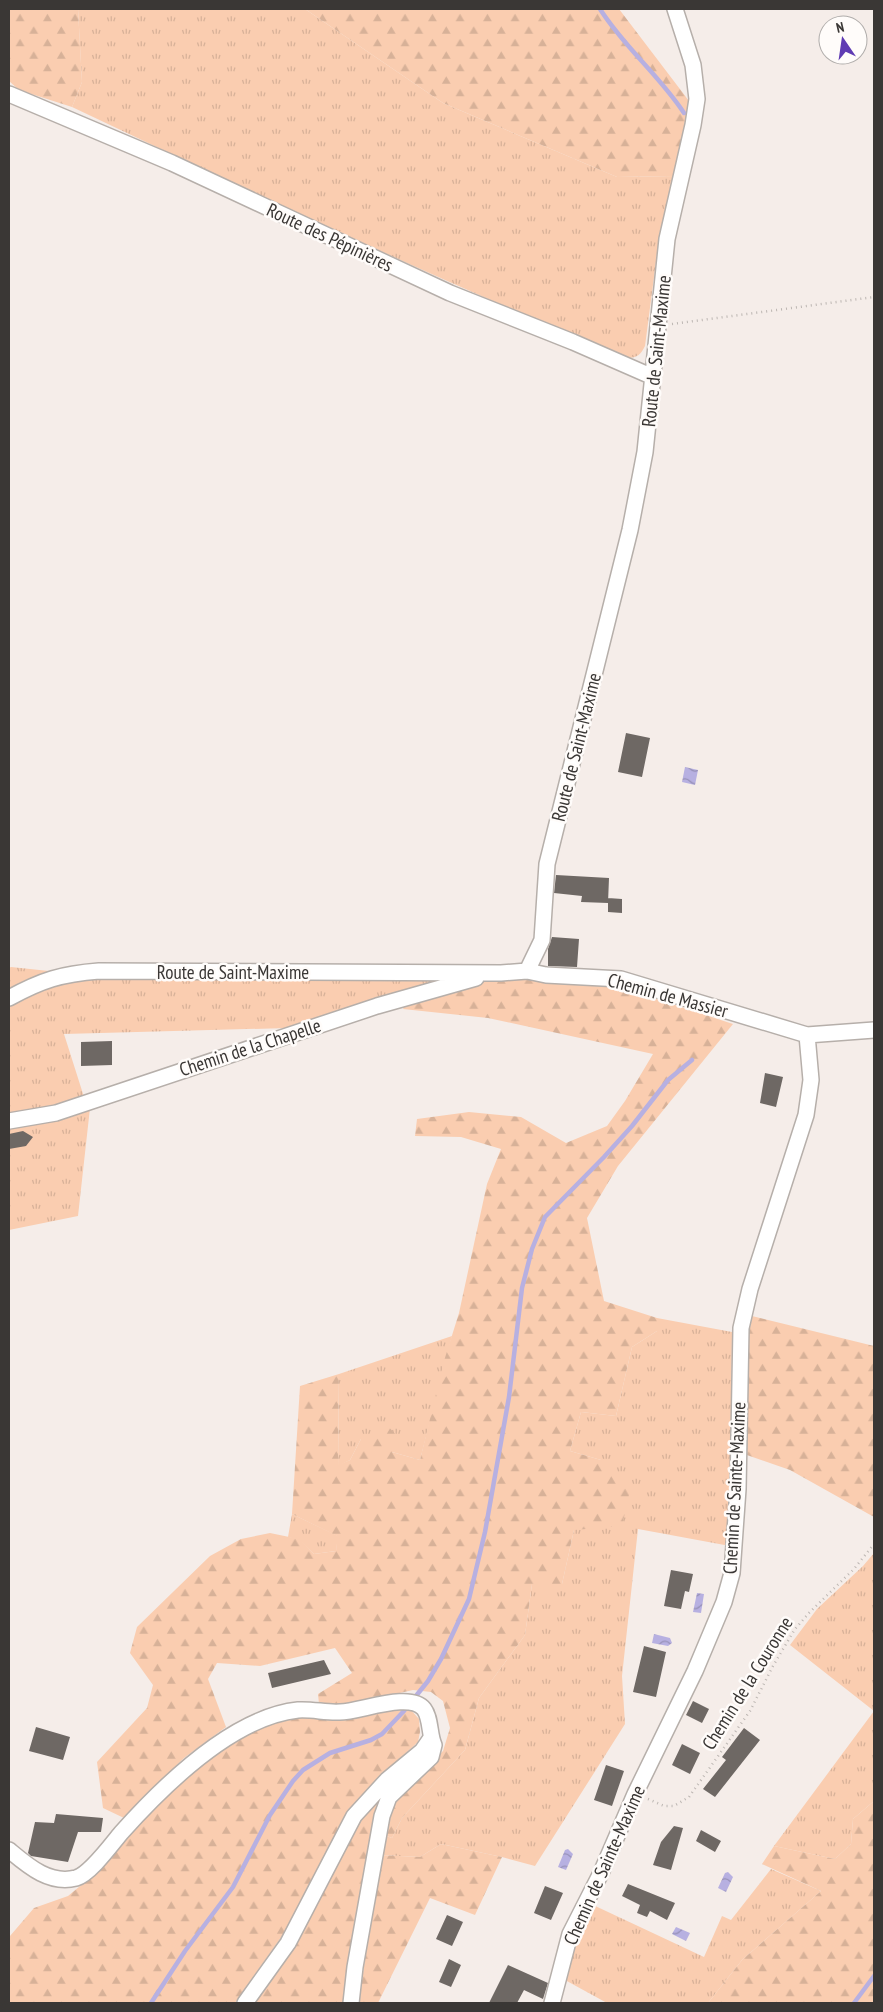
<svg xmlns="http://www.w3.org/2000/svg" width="883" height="2012" viewBox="0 0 883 2012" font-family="'PT Sans Narrow',sans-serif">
<defs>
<pattern id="grass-tufts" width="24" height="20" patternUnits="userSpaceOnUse" patternTransform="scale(1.25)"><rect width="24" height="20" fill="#facdb0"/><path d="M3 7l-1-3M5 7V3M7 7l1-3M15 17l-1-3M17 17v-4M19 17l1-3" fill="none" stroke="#d7b198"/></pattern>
<pattern id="forest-firs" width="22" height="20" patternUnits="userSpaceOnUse" patternTransform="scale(1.25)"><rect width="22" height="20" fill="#facdb0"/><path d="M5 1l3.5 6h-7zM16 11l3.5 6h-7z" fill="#d7b198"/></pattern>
<pattern id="water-waves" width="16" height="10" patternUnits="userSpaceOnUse" patternTransform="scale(1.25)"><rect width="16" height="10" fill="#b7b0e1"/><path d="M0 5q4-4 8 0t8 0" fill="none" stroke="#9690b7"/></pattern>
</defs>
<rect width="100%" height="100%" fill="#f5ede9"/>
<!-- grass -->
<path fill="url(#grass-tufts)" d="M78,9H305L443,103L617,177L674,176L660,231L645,346C641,354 638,358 627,358C439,281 256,194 72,107L82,82Z
M9,968L11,967L49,971L9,993Z
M102,975L464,977L288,1028L64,1034L84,1097L55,1107L9,1117V1002L47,983Z
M90,1108L78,1216L9,1230V1126Z
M657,1318L732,1332L730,1546L638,1529L622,1676L625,1724L535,1866L502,1857L441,1844L420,1857L379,1855L384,1835L392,1838L402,1818L465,1750L479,1698L525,1635L532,1584H562L574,1530L601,1460L570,1451L581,1412L616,1416L632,1347L657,1331Z
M452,1336L420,1460L392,1452L361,1439L350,1460L338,1466L339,1374Z
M292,1514L338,1536L336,1551L314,1554L299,1540L288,1537Z
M874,1553V1801L853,1819L851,1844L835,1859L774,1846L874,1711L790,1645L817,1609L863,1566Z
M771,1869L821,1891L742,1960L708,2003H607L565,1980L577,1935L591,1904L704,1957L722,1916L731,1920Z"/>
<!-- forest -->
<path fill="url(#forest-firs)" d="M9,9H78L82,82L72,107L19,90L9,81Z
M305,9H619L689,101L674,176L617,177L443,103Z
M517,978L614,985L733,1024L618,1166L587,1218L604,1301L657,1318V1331L632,1347L616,1416L581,1412L570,1451L601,1460L630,1491L622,1526L574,1530L562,1584H532L525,1635L479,1698L465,1750L402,1818L392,1838L384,1835L390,1807L402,1792L443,1751L450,1728L443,1701L431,1692L413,1690L351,1704H319L318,1694L352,1673L335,1648L260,1666L217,1663L208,1679L226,1727L184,1758L124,1818L103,1808L97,1762L147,1708L153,1685L130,1653L137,1627L210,1556L241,1539L270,1533L299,1539L314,1554L336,1551L337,1536L292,1514L300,1386L339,1374L338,1465L350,1460L361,1439L386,1424L396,1435L392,1452L420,1460L444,1361L459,1313L487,1184L501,1149L461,1137L415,1136L417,1119L469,1112L521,1117L566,1143L607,1126L625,1101L653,1054L488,1018L403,1009L406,1003L483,982Z
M752,1316L874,1346V1517L790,1470L744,1454L748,1338Z
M401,1706L411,1710L419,1719L420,1732L418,1742L383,1774L342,1821L289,1926L235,2003H9V1939L10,1936L34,1908L68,1896L85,1882L188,1774L255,1727L297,1718L359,1716Z
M378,1797L384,1799L346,2003H252L321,1891L364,1815Z
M874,1801V2003H708L742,1960L821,1891L762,1864L774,1846L835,1859L851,1844L853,1819Z
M441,1844L502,1857L475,1915L430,1898L378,2003H359L379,1855L420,1857Z"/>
<!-- water -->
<path fill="url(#water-waves)" d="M685,767L698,770L695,785L682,782Z
M697,1593L704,1594L701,1613L693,1612Z
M654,1634L670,1638L672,1643L668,1646L652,1643Z
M568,1849L573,1854L566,1870L558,1867L565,1850Z
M728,1872L733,1877L726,1892L718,1888L725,1873Z
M676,1927L690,1933L686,1941L672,1934Z"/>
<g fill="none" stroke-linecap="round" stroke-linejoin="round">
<!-- stream -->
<path stroke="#b7b0e1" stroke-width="4.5" d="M600,9C624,47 659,75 684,113
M151,2003L185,1951L233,1887L270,1815L293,1781L303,1770L330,1753L371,1740L382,1734L403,1712L428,1681L441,1659L469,1599L485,1532L509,1397L522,1288L532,1249L545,1217L604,1157L632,1126L668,1080L692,1060
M854,2003L874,1976"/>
</g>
<!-- building -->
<path fill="#6e6864" d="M626,733L650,738L642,777L618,772Z
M556,875L609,878L608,903L581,902L582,896L554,893Z
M608,898L622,899V913L608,912Z
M552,937L579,939L577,967L548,966V949Z
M112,1041V1065L81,1066V1042Z
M765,1073L783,1077L776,1107L760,1103Z
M23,1131L33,1137L26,1146L9,1149V1134Z
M671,1570L693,1574L689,1592L685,1591L681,1609L664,1606Z
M644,1646L666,1652L656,1697L633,1692Z
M324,1660L331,1674L272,1688L268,1673Z
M693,1701L709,1709L702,1723L686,1715Z
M36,1727L70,1737L63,1760L29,1751Z
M744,1728L760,1740L715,1797L703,1789L726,1760L722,1757Z
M682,1744L700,1753L690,1774L672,1765Z
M606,1765L624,1771L612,1806L594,1800Z
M56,1814L103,1818L101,1832H78L68,1862L31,1856L28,1853L35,1822L54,1823Z
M674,1826L683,1828L671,1870L653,1865L661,1842Z
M701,1830L721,1841L715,1852L696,1841Z
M628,1884L675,1903L667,1920L650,1911L647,1917L637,1913L640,1905L622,1896Z
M545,1886L563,1893L551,1920L534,1913Z
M447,1915L463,1922L452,1946L436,1939Z
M449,1959L461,1965L451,1987L439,1982Z
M508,1965L548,1983L543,1999L524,1990L517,2003H489Z"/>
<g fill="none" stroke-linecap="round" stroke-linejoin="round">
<defs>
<path id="minor" d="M9,94L172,163L450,293L573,342L653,377
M527,971L546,975L621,979L807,1035L874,1030
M9,998C42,980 61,974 99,971L501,973L527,971L542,940L547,864L630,530L645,452L667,239L693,125L697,99L693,65L675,9
M9,1121L56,1113L377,1006L476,978
M9,1850C27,1865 49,1885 76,1878C90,1874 111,1845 121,1833C163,1786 233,1717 298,1710C313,1709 326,1713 340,1712C360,1712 410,1691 424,1709C431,1718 429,1734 434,1745L431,1757L389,1797L382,1816L355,1967L351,2003
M245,2003L288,1943L354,1816L387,1780L422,1751L431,1738
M552,2003L570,1934L601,1873L635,1794L695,1671L724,1602L732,1573L738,1489L741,1328L750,1289L806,1115L811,1080L807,1035"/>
</defs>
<!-- minor casing -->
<use href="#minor" stroke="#b6afaa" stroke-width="18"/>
<!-- path -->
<path stroke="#bcb6b2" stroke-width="2.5" stroke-dasharray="1 4" stroke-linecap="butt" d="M672,324L874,297
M648,1799L664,1806H674L689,1797L750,1711L773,1666L795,1629L809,1613L854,1569L874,1544"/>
<!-- minor -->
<use href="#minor" stroke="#fff" stroke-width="15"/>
</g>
<g text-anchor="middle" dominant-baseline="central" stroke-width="5" stroke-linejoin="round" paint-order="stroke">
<!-- street labels -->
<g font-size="19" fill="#3a3735" stroke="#fffcfa">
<text transform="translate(330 237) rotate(25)">Route des Pépinières</text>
<text transform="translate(656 351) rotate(-84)">Route de Saint-Maxime</text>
<text transform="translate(576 747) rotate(-76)">Route de Saint-Maxime</text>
<text x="233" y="972">Route de Saint-Maxime</text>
<text transform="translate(668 995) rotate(15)">Chemin de Massier</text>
<text transform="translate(250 1047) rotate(-18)">Chemin de la Chapelle</text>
<text transform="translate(734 1488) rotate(-87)">Chemin de Sainte-Maxime</text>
<text transform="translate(747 1683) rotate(-58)">Chemin de la Couronne</text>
<text transform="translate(604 1865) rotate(-66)">Chemin de Sainte-Maxime</text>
</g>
</g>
<!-- border -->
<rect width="883" height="2012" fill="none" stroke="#3a3735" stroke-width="20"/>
<!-- north arrow -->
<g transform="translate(843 40) rotate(347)"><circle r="24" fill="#fffcfa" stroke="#b0adab"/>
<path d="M0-4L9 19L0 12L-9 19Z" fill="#5f3bb3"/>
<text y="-8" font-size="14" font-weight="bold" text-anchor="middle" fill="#3a3735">N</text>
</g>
</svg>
